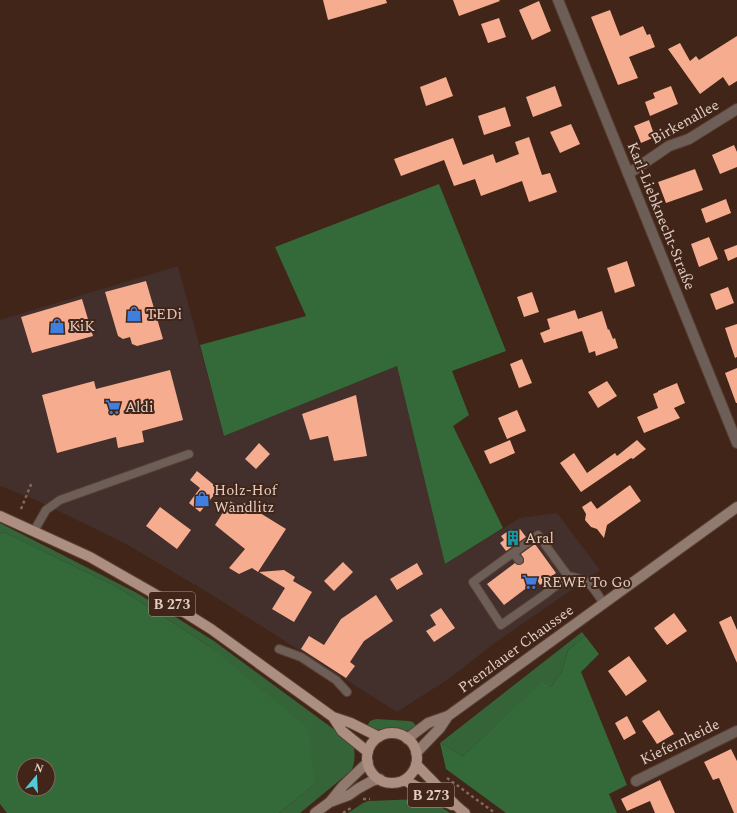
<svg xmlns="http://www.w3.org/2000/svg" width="737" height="813" viewBox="0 0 737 813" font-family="Spectral,serif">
<rect width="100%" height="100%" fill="#412518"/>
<!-- commercial -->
<path fill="#432f2b" d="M178,266L224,436L397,366L445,564L520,518L557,513L600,570L496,642L450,678L397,712L212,595L126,544L36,500L0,486V320Z"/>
<!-- green -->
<path fill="#346438" d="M0,523L137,593L214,641L343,736L354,748C355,757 355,763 351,771L300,813H279L315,784L209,646L119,588L4,532L0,534Z
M582,632L585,636L568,650L562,671L551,687L542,683L463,756L440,743Z
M376,719L409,721L413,722L418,728L411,730L406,731L392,728L377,730L367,726L370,721Z
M425,795L450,813H348L363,803L368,801L421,799Z"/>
<!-- forest -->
<path fill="#346a39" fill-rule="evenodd" d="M439,184L506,351L452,371L469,415L453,426L503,528L445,564L397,366L224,436L200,345L306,316L275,247Z
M4,532L119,588L209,646L308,728L315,784L279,813H7L0,804V534ZM24,765H48V789H24Z
M585,636L599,654L581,672L627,785L609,794L617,813H506L446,769L440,743L463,756L542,682L551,687L562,671L568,650Z"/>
<!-- building -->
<path fill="#f6ac8f" d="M323,0H386L387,3L328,20Z
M453,0H499L500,1L459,16Z
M539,1L551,31L532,40L519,10Z
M610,10L620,36L643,26L647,35L650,34L655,47L629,57L638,78L618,85L591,17Z
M499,18L506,37L488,43L481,24Z
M737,36V81L729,86L723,77L700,94L668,49L680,43L690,61L696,56L699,60Z
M446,77L453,96L426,106L420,87Z
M555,86L562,106L533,117L526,97Z
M671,86L678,104L650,116L645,102L655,98L653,93Z
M505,107L511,126L484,135L478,116Z
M649,120L655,137L641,143L634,126Z
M571,124L580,144L560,153L550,132Z
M529,137L542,175L550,173L557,192L529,202L522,181L481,196L475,179L454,186L444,160L401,176L394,159L453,138L463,165L493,154L496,163L519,154L515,142Z
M734,145L737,152V167L720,174L712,155Z
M695,169L703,190L666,203L658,182Z
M726,199L731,213L706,223L701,209Z
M709,237L718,259L699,267L691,244Z
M737,245V257L728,261L724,250Z
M627,261L635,286L615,293L607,268Z
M146,281L163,339L137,346L132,344L130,337L123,339L118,336L105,292Z
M728,287L734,303L716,310L710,294Z
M532,292L539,312L524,317L517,297Z
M82,299L93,336L32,353L21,317Z
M575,310L578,319L602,311L608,330L609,329L613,339L615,338L618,348L596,356L595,351L589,353L582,331L544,343L540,333L550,329L547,319Z
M737,324V357L735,358L725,328Z
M522,359L532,383L519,388L510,364Z
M737,368V403H736L725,373Z
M170,370L183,420L142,431L144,442L118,448L116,437L57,453L42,395L94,381L96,389Z
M607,381L617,396L598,408L588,392Z
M677,383L685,403L674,408L680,418L644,433L637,417L658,408L653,394L658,392V391Z
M356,395L367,456L334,461L328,436L310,440L302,414Z
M517,410L526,431L507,439L498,418Z
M510,440L515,453L490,464L484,451Z
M637,440L646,449L633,459L631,458L581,492L560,463L574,453L587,473L615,453L617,456Z
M259,443L270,454L256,469L245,459Z
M197,471L219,489L200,512L189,503L200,488L190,480Z
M630,485L641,501L607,525L604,538L597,529L591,527L585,520L586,514L582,507L591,501L597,509Z
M230,501L241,508L244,503L286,529L258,572L252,568L239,574L229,568L245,549L215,525Z
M160,507L191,530L177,549L146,526Z
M511,529L514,533L520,529L526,537L506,551L500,543L504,540L501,536Z
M535,544L556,573L540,585L537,580L504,605L487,584L515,563L518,565L522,564L524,562V559L521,554Z
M343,562L353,572L334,591L324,581Z
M417,563L423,574L397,590L390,579Z
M284,570L295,577L293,581L312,592L294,622L272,609L285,588L259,572Z
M376,595L393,621L364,641L350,662L355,666L346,678L301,649L309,636L324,645L341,619Z
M441,608L455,628L434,642L426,631L436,625L430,615Z
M674,613L687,631L667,645L654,628Z
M731,616L737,630V663L719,622Z
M629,656L647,681L626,696L608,671Z
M659,710L674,734L657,744L642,721Z
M627,716L636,733L624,740L615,723Z
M731,749L737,761V813H734L719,778L713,780L704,762Z
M660,780L675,813H655L650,801L627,811L621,799Z"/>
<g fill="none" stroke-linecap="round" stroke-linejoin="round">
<defs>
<path id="lane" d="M34,531L46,510L60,500L189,454
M513,553L473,582L501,625L544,595L568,576L538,535L513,553L519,560
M568,576C591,580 592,586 604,604
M279,649L301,657L336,680L347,692"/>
<path id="street" d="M558,0L737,443
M628,174L669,146L689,139L737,109
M636,781L737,731"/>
<path id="secondary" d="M407,739L428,723L448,716L737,507
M416,753L440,728L448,716
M330,802L343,786L368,762
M315,813L330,802L349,795L359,788L372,781L380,779"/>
<path id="primary" d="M0,516L90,557L160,597L211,629L333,717L351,723L379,737
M333,717L342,731L368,752
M367 758a25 25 0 1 1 50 0a25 25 0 1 1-50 0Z
M416,764C423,772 431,779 438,787C447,796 455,806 465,813
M404,780L452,805"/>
</defs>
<!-- lane casing -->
<use href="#lane" stroke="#5a4034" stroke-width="10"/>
<!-- street casing -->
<use href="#street" stroke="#5a4034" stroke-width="12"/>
<!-- secondary casing -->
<use href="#secondary" stroke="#5a4034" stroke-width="12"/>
<!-- primary casing -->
<use href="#primary" stroke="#5a4034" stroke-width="12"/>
<!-- path -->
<path stroke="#80685d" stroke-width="2.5" stroke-dasharray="3 3" stroke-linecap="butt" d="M21,509L32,482
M447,778L495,813
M363,799H370
M343,813L351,808"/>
<!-- lane -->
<use href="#lane" stroke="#6d5e58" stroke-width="8"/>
<!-- street -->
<use href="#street" stroke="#6d5e58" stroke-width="10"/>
<!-- secondary -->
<use href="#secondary" stroke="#917a6f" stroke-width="10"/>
<!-- primary -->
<use href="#primary" stroke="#ac8f80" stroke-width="10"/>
</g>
<!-- icons -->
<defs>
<symbol id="shop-bare" viewBox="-9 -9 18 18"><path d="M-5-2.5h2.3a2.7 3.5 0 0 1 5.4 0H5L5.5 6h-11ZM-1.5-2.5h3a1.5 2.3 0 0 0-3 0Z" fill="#3f7fe0" stroke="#412518" stroke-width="2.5" paint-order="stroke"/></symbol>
<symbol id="supermarket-bare" viewBox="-9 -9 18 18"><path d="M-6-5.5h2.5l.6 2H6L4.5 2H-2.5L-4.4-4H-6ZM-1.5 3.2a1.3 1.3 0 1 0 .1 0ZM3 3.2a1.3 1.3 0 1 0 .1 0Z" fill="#3f7fe0" stroke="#412518" stroke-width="2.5" paint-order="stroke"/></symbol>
<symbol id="building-bare" viewBox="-9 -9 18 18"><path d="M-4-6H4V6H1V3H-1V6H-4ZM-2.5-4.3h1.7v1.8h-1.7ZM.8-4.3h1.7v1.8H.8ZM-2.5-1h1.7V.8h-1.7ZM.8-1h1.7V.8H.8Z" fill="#0f9aa8" stroke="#412518" stroke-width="2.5" paint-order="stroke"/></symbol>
</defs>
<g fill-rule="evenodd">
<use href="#shop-bare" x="123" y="303" width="22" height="22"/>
<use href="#shop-bare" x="46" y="315" width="22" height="22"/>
<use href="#supermarket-bare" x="102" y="396" width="22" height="22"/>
<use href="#shop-bare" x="191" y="488" width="22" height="22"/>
<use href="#building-bare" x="502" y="527" width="22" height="22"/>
<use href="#supermarket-bare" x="519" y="571" width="22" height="22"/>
</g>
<g text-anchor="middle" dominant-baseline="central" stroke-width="4" stroke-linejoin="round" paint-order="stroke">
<!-- shield labels -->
<g fill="#412518" stroke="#b09b90" stroke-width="1">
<rect x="149" y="592" width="46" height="24" rx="3"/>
<rect x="408" y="783" width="46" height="24" rx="3"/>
</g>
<g font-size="14" font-weight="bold" fill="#e0cdc4">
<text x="172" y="604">B 273</text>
<text x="431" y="795">B 273</text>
</g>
<!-- street labels -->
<g font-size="15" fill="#e0cdc4" stroke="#412518">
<text transform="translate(685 122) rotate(-29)">Birkenallee</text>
<text transform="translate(661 216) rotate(68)">Karl-Liebknecht-Straße</text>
<text transform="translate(516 649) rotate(-36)">Prenzlauer Chaussee</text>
<text transform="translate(680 742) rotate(-26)">Kiefernheide</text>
</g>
<!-- poi labels -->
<g font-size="15" fill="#e0cdc4" stroke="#412518" text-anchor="start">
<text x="146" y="314">TEDi</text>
<text x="69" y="326">KiK</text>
<text x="125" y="407">Aldi</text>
<text x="214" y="490">Holz-Hof<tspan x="214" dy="17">Wandlitz</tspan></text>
<text x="525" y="538">Aral</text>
<text x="542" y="582">REWE To Go</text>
</g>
</g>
<!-- north arrow -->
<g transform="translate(36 777) rotate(18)"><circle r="19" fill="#412518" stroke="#81685d"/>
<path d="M0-3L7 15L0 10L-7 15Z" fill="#52cbd8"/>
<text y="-6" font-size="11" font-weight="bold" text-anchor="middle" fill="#e0cdc4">N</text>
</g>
</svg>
